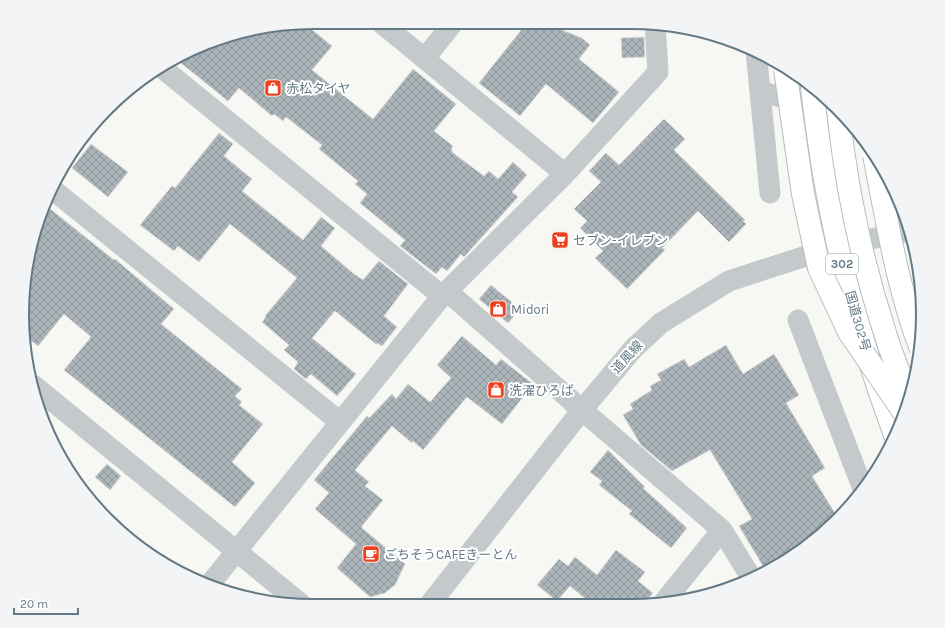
<svg xmlns="http://www.w3.org/2000/svg" width="945" height="628" viewBox="0 0 945 628" font-family="Karla,'Noto Sans JP',sans-serif">
<defs>
<pattern id="building-cross-hatch" width="8" height="8" patternUnits="userSpaceOnUse"><rect width="8" height="8" fill="#aab4b9"/><path d="M0 0l8 8M0 8l8-8" fill="none" stroke="#8e979c"/></pattern>
</defs>
<rect width="100%" height="100%" fill="#f7f7f3"/>
<!-- building -->
<path fill="url(#building-cross-hatch)" stroke="#d8d8d6" d="M305,24L332,46L312,70L373,119L413,69L456,104L434,131L453,146L451,149L453,153L484,176L489,171L498,179L513,162L527,175L512,192L518,197L464,257L461,254L447,271L442,267L436,274L400,246L405,240L360,203L367,194L355,184L358,181L319,149L322,145L286,117L283,121L274,114L272,116L239,88L228,101L176,59L220,37Z
M526,24H547L582,38L590,45L579,59L619,92L593,123L546,84L520,116L479,83Z
M644,37L645,57L622,58L621,38Z
M664,119L685,139L674,150L745,220L743,221L746,224L729,242L698,211L662,248L665,250L627,289L595,258L603,251L580,228L587,221L574,209L601,182L589,171L606,153L619,165Z
M219,133L233,144L224,156L252,179L242,191L278,220L303,240L321,217L335,228L321,246L354,274L363,280L379,261L408,284L384,316L397,327L382,346L377,343L376,344L335,311L312,338L356,374L337,396L311,374L306,379L294,369L298,362L284,350L289,345L262,322L266,317L265,316L297,278L230,224L199,262L178,246L174,251L140,225L172,186L175,188Z
M91,144L128,172L108,197L72,168Z
M44,204L114,260L115,259L174,309L161,324L242,389L235,396L242,402L239,405L263,424L232,462L255,483L235,507L64,370L91,337L64,314L38,346L25,336L23,295Z
M491,285L520,309L508,323L479,299Z
M462,336L496,365L501,359L533,384L502,424L467,397L465,399L423,450L413,441L412,443L392,426L355,470L369,482L365,486L383,500L362,526V528L405,564L395,585L385,593L370,597L337,568L356,544L315,509L329,493L314,480L367,416L369,418L392,394L396,399L408,384L430,402L451,378L437,365Z
M726,345L743,374L774,354L799,395L786,403L825,468L812,476L838,518L817,538L780,561L778,557L763,566L739,526L752,519L710,450L672,471L641,445L623,415L633,409L630,404L652,390L650,386L661,380L657,374L684,359L689,367Z
M608,450L645,487L643,488L687,528L671,548L629,514L632,511L599,485L602,481L590,472Z
M107,464L121,476L110,490L95,477Z
M616,550L645,572L638,581L653,593L643,605H593L570,586L557,601L537,585L559,559L568,566L575,557L597,575Z"/>
<g fill="none" stroke-linecap="round" stroke-linejoin="round">
<defs>
<path id="highway" d="M812,87C825,209 852,319 895,435"/>
</defs>
<!-- highway casing -->
<use href="#highway" stroke="#b8bcbf" stroke-width="24"/>
<!-- minor -->
<path stroke="#c4c9cb" stroke-width="21" d="M380,22L565,174
M756,51L770,193
M425,58L453,23
M161,67L442,296
M760,91L814,107
M52,189L340,422
M447,291L582,410L722,530L752,579
M798,320L863,489
M33,385L301,604
M210,584L442,296L565,174L658,72L655,24
M663,603L722,530
M430,604L582,410L633,349L661,323L729,281L837,246L910,231"/>
<!-- highway -->
<use href="#highway" stroke="#fff" stroke-width="22"/>
<defs>
<path id="highway-bridge" d="M785,69L803,194L819,268L849,332L905,414
M838,110C846,187 862,263 886,336C892,357 902,378 910,399
M874,155C887,220 897,287 921,349"/>
</defs>
<!-- highway-bridge casing -->
<use href="#highway-bridge" stroke="#b8bcbf" stroke-width="24" stroke-linecap="butt"/>
<!-- highway-bridge -->
<use href="#highway-bridge" stroke="#fff" stroke-width="22"/>
</g>
<!-- icons -->
<defs>
<symbol id="shop-square" viewBox="-11 -11 22 22"><rect x="-9" y="-9" width="18" height="18" rx="4" fill="#ec411e" stroke="#fff"/><path d="M-5-2.5h2.3a2.7 3.5 0 0 1 5.4 0H5L5.5 6h-11ZM-1.5-2.5h3a1.5 2.3 0 0 0-3 0Z" fill="#fff"/></symbol>
<symbol id="supermarket-square" viewBox="-11 -11 22 22"><rect x="-9" y="-9" width="18" height="18" rx="4" fill="#ec411e" stroke="#fff"/><path d="M-6-5.5h2.5l.6 2H6L4.5 2H-2.5L-4.4-4H-6ZM-1.5 3.2a1.3 1.3 0 1 0 .1 0ZM3 3.2a1.3 1.3 0 1 0 .1 0Z" fill="#fff"/></symbol>
<symbol id="cafe-square" viewBox="-11 -11 22 22"><rect x="-9" y="-9" width="18" height="18" rx="4" fill="#ec411e" stroke="#fff"/><path d="M-5.5-4.5H6V0H3Q3 3.5 0 3.5H-2.5Q-5.5 3.5-5.5 0ZM3-3.2v2h1.7v-2ZM-6 4.5H4V6H-6Z" fill="#fff"/></symbol>
</defs>
<g fill-rule="evenodd">
<use href="#shop-square" x="263" y="78" width="20" height="20"/>
<use href="#supermarket-square" x="550" y="230" width="20" height="20"/>
<use href="#shop-square" x="488" y="299" width="20" height="20"/>
<use href="#shop-square" x="486" y="380" width="20" height="20"/>
<use href="#cafe-square" x="361" y="544" width="20" height="20"/>
</g>
<g text-anchor="middle" dominant-baseline="central" stroke-width="4" stroke-linejoin="round" paint-order="stroke">
<!-- shield labels -->
<rect fill="#fff" stroke="#92a1aa" stroke-width="1" x="826" y="254" width="32" height="20" rx="3"/>
<g font-size="12" font-weight="bold" fill="#647986">
<text x="842" y="264">302</text>
</g>
<!-- poi labels -->
<g font-size="13" fill="#647986" stroke="#fff" text-anchor="start">
<text x="286" y="88">赤松タイヤ</text>
<text x="573" y="240">セブン-イレブン</text>
<text x="511" y="309">Midori</text>
<text x="509" y="390">洗濯ひろば</text>
<text x="384" y="554">ごちそうCAFEきーとん</text>
</g>
<!-- street labels -->
<g font-size="13" fill="#647986" stroke="#fff">
<text transform="translate(858 321) rotate(74)">国道302号</text>
<text transform="translate(627 357) rotate(-48)">道風線</text>
</g>
</g>
<!-- crop -->
<path d="M0 0H945V628H0ZM314 29H631A285 285 0 0 1 916 314V314A285 285 0 0 1 631 599H314A285 285 0 0 1 29 314V314A285 285 0 0 1 314 29Z" fill="#f3f4f5" fill-rule="evenodd"/>
<path fill="none" stroke="#647986" stroke-width="2" d="M314 29H631A285 285 0 0 1 916 314V314A285 285 0 0 1 631 599H314A285 285 0 0 1 29 314V314A285 285 0 0 1 314 29Z"/>
<!-- scale -->
<path d="M14 608v6h64v-6" fill="none" stroke="#647986" stroke-width="2"/>
<text x="20" y="608" font-size="12" fill="#647986" stroke="#ffffff" stroke-width="3" paint-order="stroke">20 m</text>
</svg>
